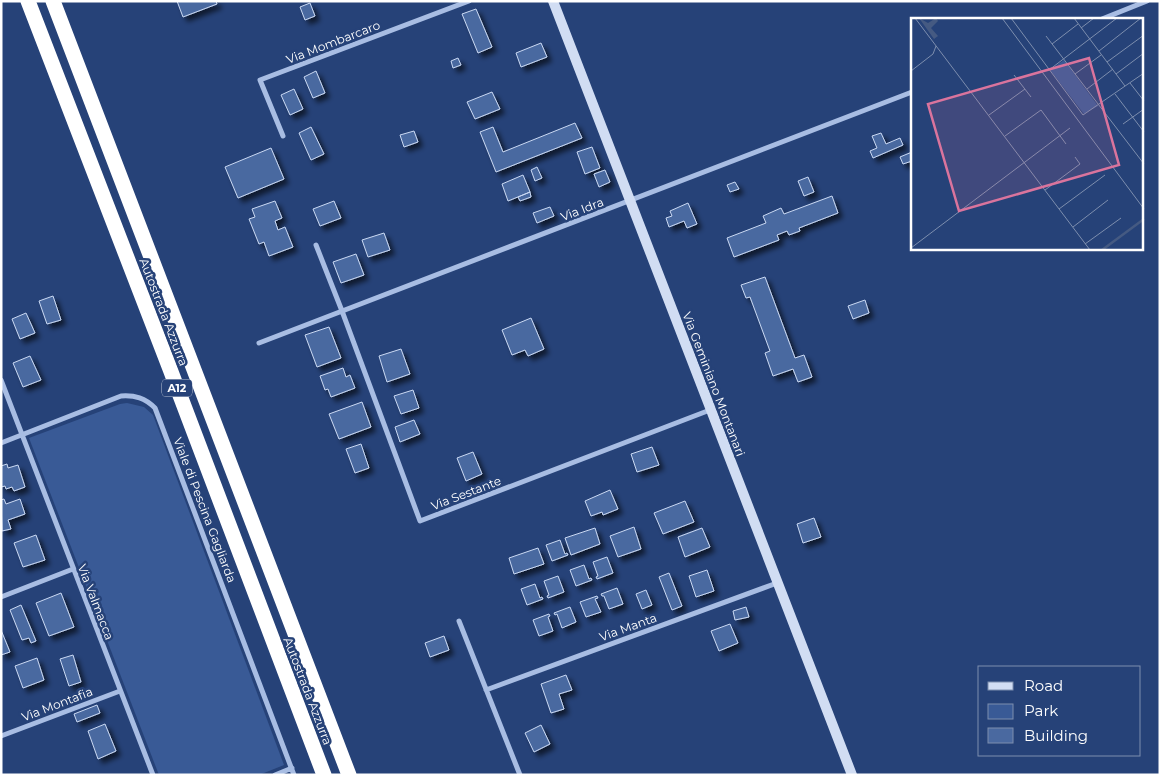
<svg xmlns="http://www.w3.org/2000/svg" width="1161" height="776" viewBox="0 0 1161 776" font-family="Montserrat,sans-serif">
<defs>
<filter id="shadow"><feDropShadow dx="4.5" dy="4.5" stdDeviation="2.5" flood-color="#0009"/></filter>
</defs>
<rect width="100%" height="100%" fill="#264278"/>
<!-- green -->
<path fill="#395a96" d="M127,403L144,407L153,415L284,765L259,775H159L29,438L120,404Z"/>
<!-- building -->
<path fill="#4a69a0" stroke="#cad9f3" filter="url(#shadow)" d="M177,1H216L217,4L183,17Z
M310,3L315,16L305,20L300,7Z
M476,9L492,47L478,53L462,14Z
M541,43L547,57L521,67L516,53Z
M458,58L461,65L453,68L451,61Z
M316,71L325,93L313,98L304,77Z
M294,89L303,109L290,115L281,95Z
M492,92L500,109L475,119L467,102Z
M575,123L582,138L496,172L480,132L493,127L503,152Z
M311,127L324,154L311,160L299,133Z
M414,131L418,142L404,147L400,135Z
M881,133L886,144L900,138L903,145L873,158L870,151L877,148L872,136Z
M592,147L600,168L585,174L577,152Z
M271,148L284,179L238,198L225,167Z
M912,152V161L903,164L900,157Z
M537,167L542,178L535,181L531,170Z
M605,170L610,182L599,187L594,174Z
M523,175L530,192L508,201L502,184Z
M808,177L814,192L804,196L798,181Z
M735,182L739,189L730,192L727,185Z
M530,192L531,197L520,201L518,197Z
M832,196L838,213L799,228L800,231L789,235L787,231L777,235L779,240L734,257L727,238L766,223L763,216L781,208L784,214Z
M275,201L282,218L275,221L278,230L285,227L293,247L269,256L264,242L259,244L249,219L255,217L252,209Z
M334,201L341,218L320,226L313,209Z
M688,203L697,224L687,228L684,221L669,227L666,218L672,216L670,211Z
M550,207L554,216L537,223L533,213Z
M384,233L390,250L368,257L362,240Z
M356,254L364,275L341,283L333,262Z
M765,277L795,358L804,355L812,377L798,382L793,369L773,376L765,353L770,351L750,297L746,298L741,285Z
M53,296L61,320L47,324L39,301Z
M865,300L869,313L853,319L848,306Z
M26,313L35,333L20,339L12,319Z
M531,318L544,349L528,356L525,350L512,355L502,330Z
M329,327L341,358L317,367L305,335Z
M401,349L410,374L387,382L379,356Z
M30,356L41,380L23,387L13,363Z
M343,368L346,377L350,375L355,388L331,397L328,389L325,390L320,376Z
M413,390L419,408L401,414L394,396Z
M362,402L371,427L339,439L329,414Z
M414,420L420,434L400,442L395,427Z
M361,444L369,468L355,473L346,449Z
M652,447L659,465L637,472L631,454Z
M473,452L482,474L466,481L457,458Z
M7,464L8,468L18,465L25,487L14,491L12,487L6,489L5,486L1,487V466Z
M610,490L618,509L603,515L602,512L591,516L585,501Z
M4,499L6,504L20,499L25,514L8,520L11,529L2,531L1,500Z
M685,501L694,522L663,534L654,513Z
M814,518L821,537L803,543L797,524Z
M634,527L641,549L618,557L610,536Z
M595,528L600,544L571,555L565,538Z
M702,528L710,547L685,557L678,537Z
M36,535L45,560L23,567L14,543Z
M560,540L565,554L567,553L568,555L552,561L546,545Z
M538,548L544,564L514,574L509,558Z
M607,557L613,573L597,579L596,577L598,576L593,562Z
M584,565L589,579L591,578L592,580L576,586L570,570Z
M707,570L714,591L696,597L689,576Z
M669,573L682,606L672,610L659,577Z
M558,576L564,592L548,598L547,596L549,595L544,581Z
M535,584L540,598L542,597L543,599L527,605L521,589Z
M617,588L623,604L609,609L604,596H602L601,594Z
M646,590L652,605L642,609L636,594Z
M61,593L74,627L49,636L36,603Z
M597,596L598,598L595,599L601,612L586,617L580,602Z
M21,605L36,641L31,643L29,638L22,640L10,610Z
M570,607L576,622L562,628L557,614L555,615L554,613Z
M746,607L749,617L735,620L733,611Z
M549,614L550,616L548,617L553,631L539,636L533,620Z
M730,624L738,643L719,651L711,631Z
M1,630L10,652L1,655Z
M444,636L449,650L430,657L425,643Z
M73,655L81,682L69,686L60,659Z
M37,658L44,680L23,688L15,666Z
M566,675L572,690L559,694L564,709L551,713L541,684Z
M97,705L100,713L77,722L74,714Z
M105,724L116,751L98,759L88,731Z
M541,725L550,744L534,752L525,733Z"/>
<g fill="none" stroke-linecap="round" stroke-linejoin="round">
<!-- street -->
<path stroke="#a8bde3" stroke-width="5" d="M1102,19L1147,1
M283,136L260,80L469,1
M316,245L342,311L420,521L710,410
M259,343L912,92
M1,380L153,775
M1,443L121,396C135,395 145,398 155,408L294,775
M1,597L73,569
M459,621L520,775
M486,690L777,583
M1,736L120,691
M275,775L292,768"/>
<!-- secondary -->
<path stroke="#d1ddf3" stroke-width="10" d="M553,1L852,775"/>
<!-- highway -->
<path stroke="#fff" stroke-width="15" d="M28,1L170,369L324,775
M53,1L349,775"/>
</g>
<g text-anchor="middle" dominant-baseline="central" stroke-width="5" stroke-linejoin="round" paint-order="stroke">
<!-- shield labels -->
<rect fill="#264278" stroke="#bec6d6" stroke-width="1" x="162" y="379.5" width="30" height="17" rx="4"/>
<g font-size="11" font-weight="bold" fill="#fff">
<text x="177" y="388">A12</text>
</g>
<!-- street labels -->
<g font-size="12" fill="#fff" stroke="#264278">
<text transform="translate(333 42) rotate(-21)">Via Mombarcaro</text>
<text transform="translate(582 209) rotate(-21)">Via Idra</text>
<text transform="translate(164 312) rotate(69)">Autostrada Azzurra</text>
<text transform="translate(714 384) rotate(69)">Via Geminiano Montanari</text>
<text transform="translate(466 493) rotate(-21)">Via Sestante</text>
<text transform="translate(205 510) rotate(69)">Viale di Pescina Gagliarda</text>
<text transform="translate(96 602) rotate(69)">Via Valmacca</text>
<text transform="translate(628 627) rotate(-20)">Via Manta</text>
<text transform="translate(308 691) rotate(69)">Autostrada Azzurra</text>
<text transform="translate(57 704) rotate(-21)">Via Montafia</text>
</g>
</g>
<!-- overview -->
<g transform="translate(911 18)">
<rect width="232" height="232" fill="#264278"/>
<path d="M153,42L187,88L173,96L139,52Z" fill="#395a96"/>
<path d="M8,0L17,5L25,0L27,3L20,10L27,18L23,21Z" fill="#455a82"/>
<path fill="none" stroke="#455a82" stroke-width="2.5" d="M191,232L233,201"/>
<path fill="none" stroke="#7d8eae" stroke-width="1" d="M4,0L179,232M91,0L233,191M100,0L172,97L233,55M163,0L214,68M170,10L183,0M135,18L233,146M141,26L167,6M188,33L230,0M196,44L233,17M138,52L206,0M0,53L22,36L25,28M164,56L190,37M205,56L233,35M103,57L120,79M219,65L233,83M176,71L202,51M204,76L233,114M78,97L114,71M212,106L233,91M94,118L130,92L155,126M134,172L169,146L164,139M148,191L194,157M162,209L197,182M174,226L210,200M0,230L159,110"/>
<path fill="#da749d" fill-opacity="0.15" stroke="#da749d" stroke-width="2.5" d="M178,40L208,147L48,193L17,86Z"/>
<rect width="232" height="232" fill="none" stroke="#fff" stroke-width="2.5"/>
</g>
<!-- border -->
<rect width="1161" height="776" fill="none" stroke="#ffffff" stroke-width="5"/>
<!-- legend -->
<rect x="978" y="666" width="162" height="90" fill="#264278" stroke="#7d8eae"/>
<rect x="988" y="682" width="25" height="8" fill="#d1ddf3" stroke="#7d8eae"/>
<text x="1024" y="691" font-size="15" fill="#ffffff">Road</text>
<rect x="988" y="704" width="25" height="15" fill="#395a96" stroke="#7d8eae"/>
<text x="1024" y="716" font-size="15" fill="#ffffff">Park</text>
<rect x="988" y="728" width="25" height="15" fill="#4a69a0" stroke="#7d8eae"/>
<text x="1024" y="741" font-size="15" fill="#ffffff">Building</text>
</svg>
